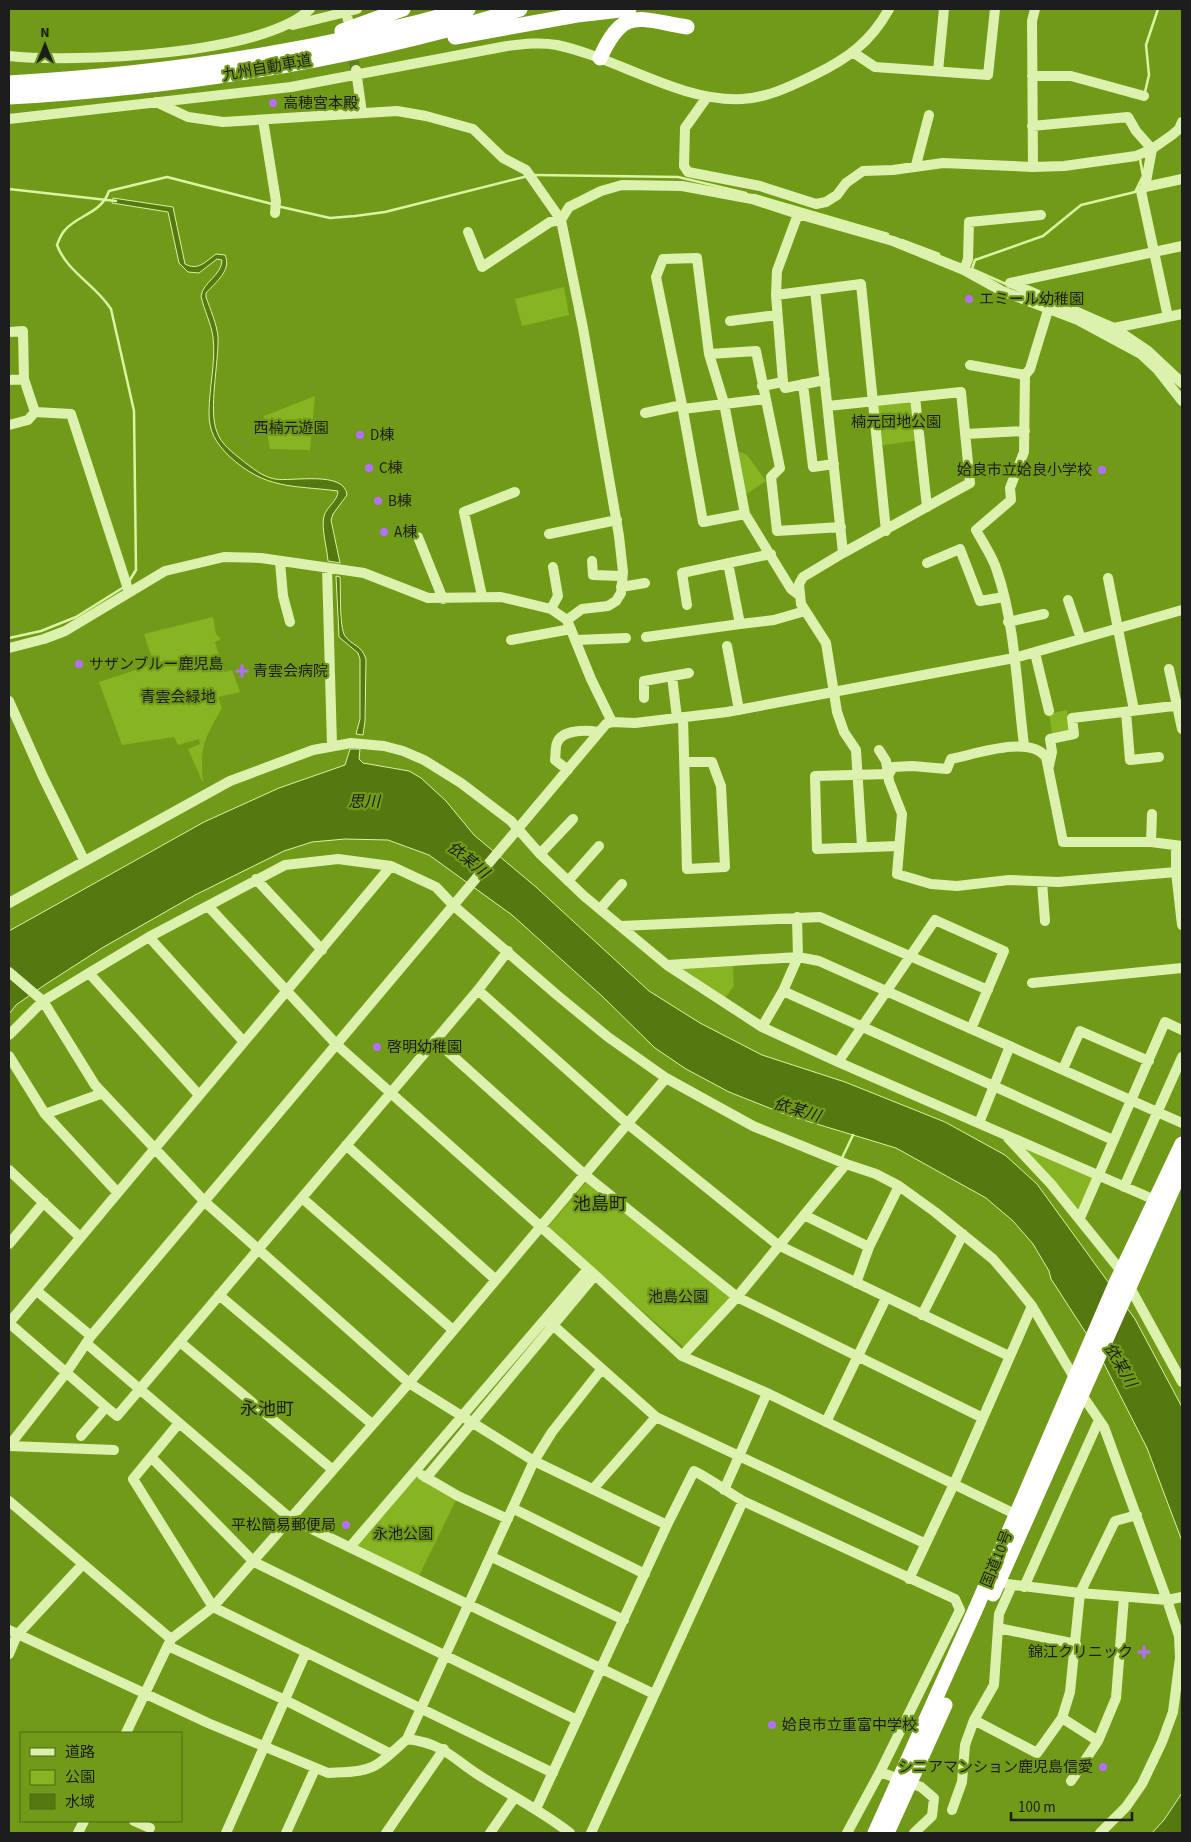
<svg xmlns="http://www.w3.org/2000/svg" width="1191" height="1842" viewBox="0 0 1191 1842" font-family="'Source Sans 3','Noto Sans JP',sans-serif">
<rect width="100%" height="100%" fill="#719a19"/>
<!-- green -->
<path fill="#87b422" d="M564,287L569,315L522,326L515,299Z
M315,396L310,450L270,449L264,416Z
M915,397L920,440L877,446L871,401Z
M738,451L747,455L766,481L745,495Z
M213,617L216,634L221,639L215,642L224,672L232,670L240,692L218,697L222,708C204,740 200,745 203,783L188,749L200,744L199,739L178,745L174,737L122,745L99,682L154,664L144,634Z
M1067,710L1070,731L1052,734L1049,714Z
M733,965L734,986L725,998L680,967Z
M1024,1145L1091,1176L1092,1180L1080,1208L1077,1210L1023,1148Z
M588,1180L730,1298L685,1348L547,1228Z
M415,1470L458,1496L418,1578L350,1547Z"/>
<!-- water -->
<path fill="#567811" stroke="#dbf3a2" d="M113,198L173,207L185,264C198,271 205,262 216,254L225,255C232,270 216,282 206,293V297C210,309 217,324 218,337C219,362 208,411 217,432C221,444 233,453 242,460C252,468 263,477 275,479C291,482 345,470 347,495L333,514L331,520L340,563L328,561C327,547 321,529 324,516C327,506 338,501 338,491C292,485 266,490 229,456C216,443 209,432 209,413C209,388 216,361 213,337C211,323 204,310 201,296C203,282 222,275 222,260L217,259L199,273L188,272L179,263L168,212L112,203Z
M336,576L340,577C341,589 339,627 345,636C352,646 361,644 366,659L365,721L363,735L356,734L360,719V659L358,653L339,637Z
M350,749H360L359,759L363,763L409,771L421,778L446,801L474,835L536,887L649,991L700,1023L762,1055L845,1082L945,1122L1005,1155L1037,1184L1135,1319L1182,1407V1541L1147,1448L1097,1350L1051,1279L1049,1271L1033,1244L1013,1221L986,1198L896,1148L787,1115L729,1092L686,1069L655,1048L603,997L512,915L429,855L388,840L345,839L312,842L284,851L195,895L102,948L46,984L16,1005L9,1014V931L204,822L279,788L345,765Z
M1182,1793V1833H1152L1164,1820Z"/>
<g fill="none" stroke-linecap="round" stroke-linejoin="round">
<!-- stream -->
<path stroke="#dbf3a2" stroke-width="2.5" d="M1145,92L1149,75L1146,45L1158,9
M534,175L678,177L746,193
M9,189L116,201
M754,195L888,234
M277,206L330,218L355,216L385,212L528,176
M902,240L939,254
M1008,285L972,269L975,260L1043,236L1081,205L1135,192L1143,176L1140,159
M128,583L136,570L134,411L111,309C96,285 67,272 57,245C59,240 61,234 65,230C79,214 101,214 109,191L167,177L272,204
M9,638L41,631L76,617L124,587
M842,1158L853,1135"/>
<!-- minor-tunnel -->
<path stroke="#60811a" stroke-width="10" stroke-dasharray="10 5" stroke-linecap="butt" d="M352,46L355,69"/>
<!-- minor -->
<path stroke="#ddf1af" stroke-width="10" d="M346,12L357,9
M293,25L346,12L348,20
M854,53L875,67L988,75L995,9
M9,56C74,63 264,55 310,9
M356,70L362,113
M938,71L944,9
M1032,76H1071L1144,96
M707,97L685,128L684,166L688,172L760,186L816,204L826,202L837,195L846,183L863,171L893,170L943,163L1033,167L1064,166L1136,156L1152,149L1172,135L1179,129L1182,122
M156,102L188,117L223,122L397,111L426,116L473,129L503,158L526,170L561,220L583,328L619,536L623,572L621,593L616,601L608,606L582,609L567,620
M9,119L291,87L507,46C524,44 540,42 557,45C618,58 679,102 742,99C767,98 791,86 814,75C847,59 871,42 889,9
M263,120L276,201L275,213
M1032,126L1128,117L1136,131L1152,149L1145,187L1141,191L1168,317
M916,165L929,115
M1033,167L1032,21L1035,9
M1145,187L1182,179
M798,214L777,271L776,295L783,382L785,388L825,380
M561,220L569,207L601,191L622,185L682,186L752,199L798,214L893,241L964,270L1002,291L1078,320L1141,354L1157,369L1182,401
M468,232L482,267L550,222L561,220
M964,270L968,259L969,222L1041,215
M1010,283L1182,246
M1011,283L1114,328L1148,351L1182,383
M815,290L843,553
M776,295L861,284L886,531
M730,321L777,315
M1114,328L1182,314
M9,332L23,331L24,379
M709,354L756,351L780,468L771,477L777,531L841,527
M970,365L1025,375
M9,380L24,379L35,412
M803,384L813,467L834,464
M762,386L783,382
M915,397L927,507
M828,406L961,392L970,483L843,553L803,577L799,584L801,604L826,643L837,712L844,732L856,750L862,846
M683,409L765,399
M645,413L682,405
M9,425L28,420L35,412L71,414L129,592
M966,434L1025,431
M745,514L703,522L682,405L656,277L663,259L697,258L709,354L724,403L745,514L791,589L799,595
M549,534L617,520
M418,537L443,599
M592,561L593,575L622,576
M280,562L283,596L290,622
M927,563L960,549L980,601L1004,597
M327,568L332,745
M1108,578L1134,710
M621,587L645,583
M482,596L464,512L515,492
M1068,600L1081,639
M687,605L682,573L771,554
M551,609L558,596L553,567
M1008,622L1044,614
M740,624L774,620L805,611
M646,637L740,624L728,563
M511,640L571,629
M576,640L626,638
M727,646L739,710
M9,648L44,639L65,631L165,571L224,557L261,558L364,573L428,598L501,597L551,609L567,620L591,679L612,722
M1035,653L1049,711
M1169,669L1182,729
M672,676L677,718
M644,698V681L689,673
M9,701L43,777L84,860
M1126,712L1130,760L1159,757
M683,717L687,869L725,867L721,786L712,762H685
M1024,745C1017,690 1015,623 997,571C993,557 983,543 976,530L1011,500L1010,488L1024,452L1025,375L1030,369L1049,307
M879,750L886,761L889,781L902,814L897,874L931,884L957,886L1009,880L1058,882L1176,872
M1049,766L1052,752L1050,739L1074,734L1072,718L1182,705
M568,770L555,760C556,755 555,747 557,743C562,729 587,730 598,732
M889,774L893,767L912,766L947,769L951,759C976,754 1029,735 1046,757L1063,842H1151L1182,846
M889,774L815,776L817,849L898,846
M1151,842L1152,814
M1176,846V872L1182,925
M540,854L573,819
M256,879L322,950
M568,881L599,846
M1042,882L1045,921
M9,903L230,781L313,750L351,743L384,746L403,751L424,760L461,783L511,821L540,854L584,896L667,965L762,1027L838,1062
M208,906L337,1045L595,1275L682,1356L767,1393L1021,1517
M600,909L622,884
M621,926L820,917L988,990
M149,937L244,1042
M667,965L798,957L819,961L1182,1123
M9,972L43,1001L95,1085L205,1202L409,1383L534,1461L667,1525L694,1471C712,1480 726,1491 743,1501L955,1599L960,1610L880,1772L847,1833
M89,973L199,1095
M1032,983L1182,968
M478,990L628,1124L778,1245L1009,1356
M783,991L1113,1140
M762,1027L783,991L798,957L797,917
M971,1029L1004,951L935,920L838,1062L1155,1200
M9,1035L43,1001L89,973L149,937L285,865L338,859L391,866L436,887L454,906L557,995L608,1037L666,1078L753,1126L846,1164L876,1174L899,1186L935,1212L993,1259L1011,1280L1032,1306L1075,1379
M435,1040L585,1175L737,1297L981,1417
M9,1056L45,1114L117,1192
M1063,1069L1080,1031L1149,1061
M45,1114L103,1093
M979,1123L1010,1046
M1008,1138L1051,1184L1121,1271L1182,1382
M346,1145L496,1280
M9,1170L80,1237
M1124,1187L1182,1057
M302,1198L453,1330
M804,1215L869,1247
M1080,1218L1165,1022L1182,1030
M9,1244L44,1202
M856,1283L869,1247L899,1186
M37,1291L91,1336
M219,1295L372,1424
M922,1315L963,1234
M546,1319L656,1417L924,1543
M180,1342L333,1470
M86,1343L291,1519L654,1694
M682,1356L737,1297L846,1164
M1082,1395L1104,1427L1167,1600L1179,1636L1180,1658L1173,1712L1162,1742L1142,1784L1126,1807L1100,1833
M106,1407L117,1416L478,990L508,951
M826,1422L886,1298
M179,1423L133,1479L213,1607L553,1773
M81,1436L106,1407L9,1323L391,866
M9,1446L66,1373L91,1336L606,724L612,722L635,723L727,712L1014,658L1182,610
M9,1446L114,1450
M151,1457L254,1562L577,1720
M422,1475L458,1496L508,1519
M426,1478L595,1275
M593,1489L656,1417
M724,1490L767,1393
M9,1501L171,1639
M514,1509L645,1574
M350,1547L588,1269
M492,1557L624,1620
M909,1579L954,1484L1032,1306
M1007,1584L1080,1593L1167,1600L1182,1597
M1024,1587L1099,1420
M1124,1597L1116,1698L1098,1741L1062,1718L1070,1692L1080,1593L1115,1521L1137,1515
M998,1628L1076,1644
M9,1630L208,1723L328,1773C344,1772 366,1773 379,1763C389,1756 398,1747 407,1739C447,1744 454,1761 485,1779C514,1797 543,1812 570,1833
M168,1646L285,1700L389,1753
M9,1654L17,1635L83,1564
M974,1720L1037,1753L1062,1718
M126,1733L171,1639L213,1607L409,1383L666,1078
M407,1739L534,1461L552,1432L601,1370
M880,1772L921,1787L934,1798L932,1816L914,1833
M1071,1781L1098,1741
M536,1809L667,1525
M952,1810L962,1782L965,1745L974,1720L994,1685L999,1614L1012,1585
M134,1821L150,1828
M78,1833L84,1821
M226,1833L306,1652
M286,1833L315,1769
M386,1833L444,1749
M490,1833L515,1797
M591,1833L743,1501"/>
<!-- highway -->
<path stroke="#fff" stroke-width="15" d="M342,31L403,9
M455,37L577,15L629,9
M600,58C624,6 637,19 687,27
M9,83C163,74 319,51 468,9
M9,97C182,87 355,60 520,9
M993,1594L1182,1168
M875,1833L977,1606L1116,1283L1182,1144
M887,1833L945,1705"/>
</g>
<!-- markers -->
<g fill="#b370ff" stroke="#719a19" stroke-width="2">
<circle cx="273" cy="103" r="5"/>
<circle cx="969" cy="299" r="5"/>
<circle cx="360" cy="435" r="5"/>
<circle cx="369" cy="468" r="5"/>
<circle cx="1102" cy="470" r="5"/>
<circle cx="378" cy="501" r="5"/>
<circle cx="384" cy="532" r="5"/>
<circle cx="79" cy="664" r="5"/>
<path d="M239.5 663.5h5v5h5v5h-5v5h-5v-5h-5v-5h5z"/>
<circle cx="377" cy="1047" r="5"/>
<circle cx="346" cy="1525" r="5"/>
<path d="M1141.5 1644.5h5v5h5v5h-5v5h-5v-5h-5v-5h5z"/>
<circle cx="772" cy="1725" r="5"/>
<circle cx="1103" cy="1767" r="5"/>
</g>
<g text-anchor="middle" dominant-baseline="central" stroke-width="4.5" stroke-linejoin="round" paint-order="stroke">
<!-- street labels -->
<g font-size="15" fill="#1d1d1d" stroke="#719a19">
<text transform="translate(267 68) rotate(-10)">九州自動車道</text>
<text transform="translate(997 1559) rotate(-68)">国道10号</text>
</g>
<!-- poi labels -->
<g font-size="15" fill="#1d1d1d" stroke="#719a19" text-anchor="start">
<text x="283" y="103">高穂宮本殿</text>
<text x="979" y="299">エミール幼稚園</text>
<text x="370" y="435">D棟</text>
<text x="379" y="468">C棟</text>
<text x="1092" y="470" text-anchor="end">姶良市立姶良小学校</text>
<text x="388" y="501">B棟</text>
<text x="394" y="532">A棟</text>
<text x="89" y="664">サザンブルー鹿児島</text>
<text x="253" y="671">青雲会病院</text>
<text x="387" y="1047">啓明幼稚園</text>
<text x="336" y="1525" text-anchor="end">平松簡易郵便局</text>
<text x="1133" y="1652" text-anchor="end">錦江クリニック</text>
<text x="782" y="1725">姶良市立重富中学校</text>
<text x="1093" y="1767" text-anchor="end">シニアマンション鹿児島信愛</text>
</g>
<!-- park labels -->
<g font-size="15" fill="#1c1d1b" stroke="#719a19">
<text x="896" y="422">楠元団地公園</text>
<text x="291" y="428">西楠元遊園</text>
<text x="178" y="697">青雲会緑地</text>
<text x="678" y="1297">池島公園</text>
<text x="403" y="1534">永池公園</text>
</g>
<!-- water labels -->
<g font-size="16" font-style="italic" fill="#1c1d1a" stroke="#719a19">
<text x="364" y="802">思川</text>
<text transform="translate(468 860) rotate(39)">依某川</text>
<text transform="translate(797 1110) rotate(17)">依某川</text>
<text transform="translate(1120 1365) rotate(60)">依某川</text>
</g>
<!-- quarter labels -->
<g font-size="18" fill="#1d1d1d" stroke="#719a19">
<text x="600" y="1204">池島町</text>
<text x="267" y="1409">永池町</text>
</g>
</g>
<!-- border -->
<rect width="1191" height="1842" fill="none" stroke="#1d1d1d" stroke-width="20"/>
<!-- legend -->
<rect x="20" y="1732" width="162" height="90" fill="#719a19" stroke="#4f681b"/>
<rect x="30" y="1748" width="25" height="8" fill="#ddf1af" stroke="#4f681b"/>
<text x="65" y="1757" font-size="15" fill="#1d1d1d">道路</text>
<rect x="30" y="1770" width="25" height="15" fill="#87b422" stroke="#4f681b"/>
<text x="65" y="1782" font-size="15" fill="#1d1d1d">公園</text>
<rect x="30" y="1794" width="25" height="15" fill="#567811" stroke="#4f681b"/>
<text x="65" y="1807" font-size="15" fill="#1d1d1d">水域</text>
<!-- north arrow -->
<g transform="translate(45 45)" stroke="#719a19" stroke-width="4" paint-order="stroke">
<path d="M0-4L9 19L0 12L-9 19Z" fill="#1d1d1d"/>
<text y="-8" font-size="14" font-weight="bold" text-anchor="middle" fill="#1d1d1d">N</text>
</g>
<!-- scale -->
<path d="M1011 1812v8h121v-8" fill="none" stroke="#1d1d1d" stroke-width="2.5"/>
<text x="1018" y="1812" font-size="15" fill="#1d1d1d" stroke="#719a19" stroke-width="4" paint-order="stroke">100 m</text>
</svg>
